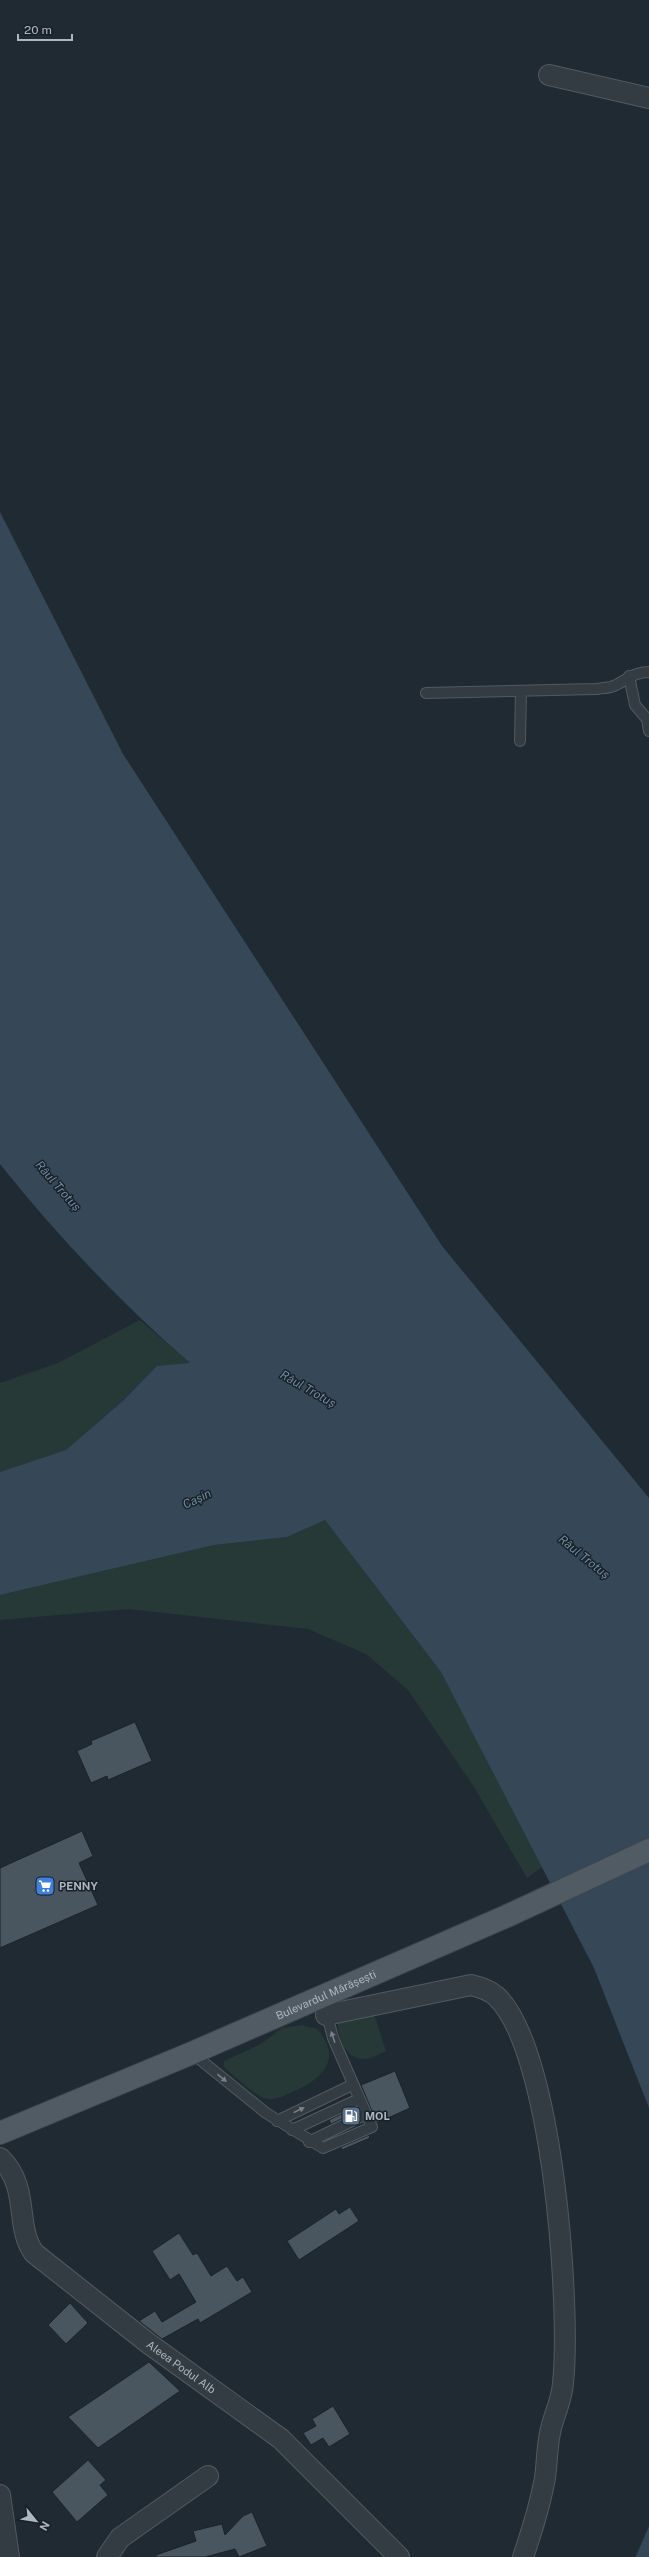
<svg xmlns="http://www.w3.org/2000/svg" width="649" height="2557" viewBox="0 0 649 2557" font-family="'Public Sans',sans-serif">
<rect width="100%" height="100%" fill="#202a32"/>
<!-- grass -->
<path fill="#263937" d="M140,1320L191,1364L125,1399L66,1450L0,1472V1383L58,1363Z
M325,1520L441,1672L542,1867L527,1878L474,1787L408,1690L366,1654L308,1629L129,1609L0,1620V1595L214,1545L287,1537Z
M374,2014L386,2051C379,2054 370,2060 362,2059C346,2059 337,2036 338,2022Z
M302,2025L317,2029C343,2058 323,2079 294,2091C286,2095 277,2100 268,2099C257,2098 233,2075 224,2067V2061L261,2044L282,2028Z"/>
<!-- water -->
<path fill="#364858" d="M0,512L123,754L442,1246L649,1498V2108L594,1968L441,1672L325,1520L287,1537L214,1545L0,1595V1472L66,1450L125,1399L157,1366L190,1363C121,1303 57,1236 0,1164Z
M649,2526V2557H635L636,2556Z"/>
<!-- building -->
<path fill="#49555f" stroke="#1b232a" d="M135,1722L152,1761L108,1780L107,1776L91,1783L77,1751L92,1744L91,1741Z
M82,1831L93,1856L79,1863L98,1905L0,1948V1868Z
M395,2071L410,2108L377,2123L361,2085Z
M356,2107L358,2111L331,2124L329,2120Z
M369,2135L370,2138L342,2150L341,2147Z
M350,2207L359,2221L299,2260L287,2241L336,2209L339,2214Z
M179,2233L193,2255L197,2253L211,2276L227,2266L237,2281L243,2277L252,2292L200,2323L198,2319L162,2339L139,2321L155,2311L162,2322L196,2302L179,2274L170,2280L152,2251Z
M70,2303L88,2323L66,2344L48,2325Z
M149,2362L180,2391L98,2448L68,2417Z
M333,2406L350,2434L329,2447L323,2438L311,2445L303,2433L316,2426L312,2419Z
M88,2460L106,2480L100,2485L108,2495L77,2522L52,2492Z
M252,2512L267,2546L239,2557L235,2549L205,2557H156V2555L196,2541L193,2531L222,2524L225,2535L243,2516Z"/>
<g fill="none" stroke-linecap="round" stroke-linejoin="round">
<defs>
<path id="lane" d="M629,676L635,705L647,719L649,731
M426,693L597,689C603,688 611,688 616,685C628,679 635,672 649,672
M520,741L521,691
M192,2053L266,2113L323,2148L372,2127L333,2038L326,2011
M277,2121L352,2085
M292,2130L359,2099
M309,2142L366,2114"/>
<g id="street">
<path d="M549,75L649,98"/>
<path d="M326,2015L471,1985C480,1987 489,1990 496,1996C553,2048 571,2306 563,2383C562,2401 553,2416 550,2433C547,2447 547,2463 545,2478C540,2505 532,2531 523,2557"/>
<path id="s1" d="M0,2158C31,2188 14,2225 34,2253L148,2343L281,2439L399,2557"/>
<path d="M0,2495L9,2557"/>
<path d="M107,2557L120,2538L208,2476"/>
</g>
<g id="primary">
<path id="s2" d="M0,2133L192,2053L507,1916L649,1850"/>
</g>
</defs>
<!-- lane casing -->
<use href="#lane" stroke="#515a62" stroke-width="12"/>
<!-- street casing -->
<use href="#street" stroke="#515a62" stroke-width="22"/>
<!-- primary casing -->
<use href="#primary" stroke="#3d454d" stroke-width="24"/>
<!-- lane -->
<use href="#lane" stroke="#333c43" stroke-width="10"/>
<!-- street -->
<use href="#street" stroke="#333c43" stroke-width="20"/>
<!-- primary -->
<use href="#primary" stroke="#515b64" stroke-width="22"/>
</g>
<!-- one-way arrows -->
<defs><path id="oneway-solid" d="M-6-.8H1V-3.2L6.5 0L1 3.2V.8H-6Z"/></defs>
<g fill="#768088">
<use href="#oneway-solid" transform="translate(333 2037) rotate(-109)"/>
<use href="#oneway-solid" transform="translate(222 2078) rotate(39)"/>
<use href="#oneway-solid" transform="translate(299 2110) rotate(-26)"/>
</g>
<!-- icons -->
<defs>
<symbol id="supermarket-square" viewBox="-11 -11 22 22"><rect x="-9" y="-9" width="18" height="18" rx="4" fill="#3f7fe0" stroke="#192128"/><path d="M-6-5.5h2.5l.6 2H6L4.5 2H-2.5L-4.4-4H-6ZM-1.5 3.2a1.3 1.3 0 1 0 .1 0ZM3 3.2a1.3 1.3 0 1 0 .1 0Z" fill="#fff"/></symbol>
<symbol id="fuel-square" viewBox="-11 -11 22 22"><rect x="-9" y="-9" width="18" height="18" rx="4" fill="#5c6f8a" stroke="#192128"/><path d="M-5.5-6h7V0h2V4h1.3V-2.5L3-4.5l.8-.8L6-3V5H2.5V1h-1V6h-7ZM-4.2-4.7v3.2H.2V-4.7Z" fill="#fff"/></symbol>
</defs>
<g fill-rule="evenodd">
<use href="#supermarket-square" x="34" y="1875" width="22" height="22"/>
<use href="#fuel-square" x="340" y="2105" width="22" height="22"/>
</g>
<g text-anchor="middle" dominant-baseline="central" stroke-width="3" stroke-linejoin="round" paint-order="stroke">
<!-- poi labels -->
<g font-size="11" font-weight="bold" fill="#adb7c1" stroke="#192128" text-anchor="start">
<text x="59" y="1886">PENNY</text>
<text x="365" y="2116">MOL</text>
</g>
<!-- street labels -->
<g font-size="11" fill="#adb7c1" stroke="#192128">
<text stroke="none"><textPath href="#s2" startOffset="354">Bulevardul Mărășești</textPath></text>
<text stroke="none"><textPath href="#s1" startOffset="289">Aleea Podul Alb</textPath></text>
</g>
<!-- water labels -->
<g font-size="12" font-style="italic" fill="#708ba2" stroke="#192128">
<text transform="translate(58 1186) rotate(49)">Râul Trotuș</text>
<text transform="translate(308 1389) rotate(30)">Râul Trotuș</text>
<text transform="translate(197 1499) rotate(-26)">Cașin</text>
<text transform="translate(584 1557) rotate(39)">Râul Trotuș</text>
</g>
</g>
<!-- north arrow -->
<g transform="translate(36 2521) rotate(120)" stroke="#192128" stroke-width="3" paint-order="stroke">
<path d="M0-3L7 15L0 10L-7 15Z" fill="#adb7c1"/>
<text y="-6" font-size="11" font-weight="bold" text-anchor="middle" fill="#adb7c1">N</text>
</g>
<!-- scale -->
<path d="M18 34v6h54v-6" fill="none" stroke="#adb7c1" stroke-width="2"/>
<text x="24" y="34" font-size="12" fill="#adb7c1" stroke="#192128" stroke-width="3" paint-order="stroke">20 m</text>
</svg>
